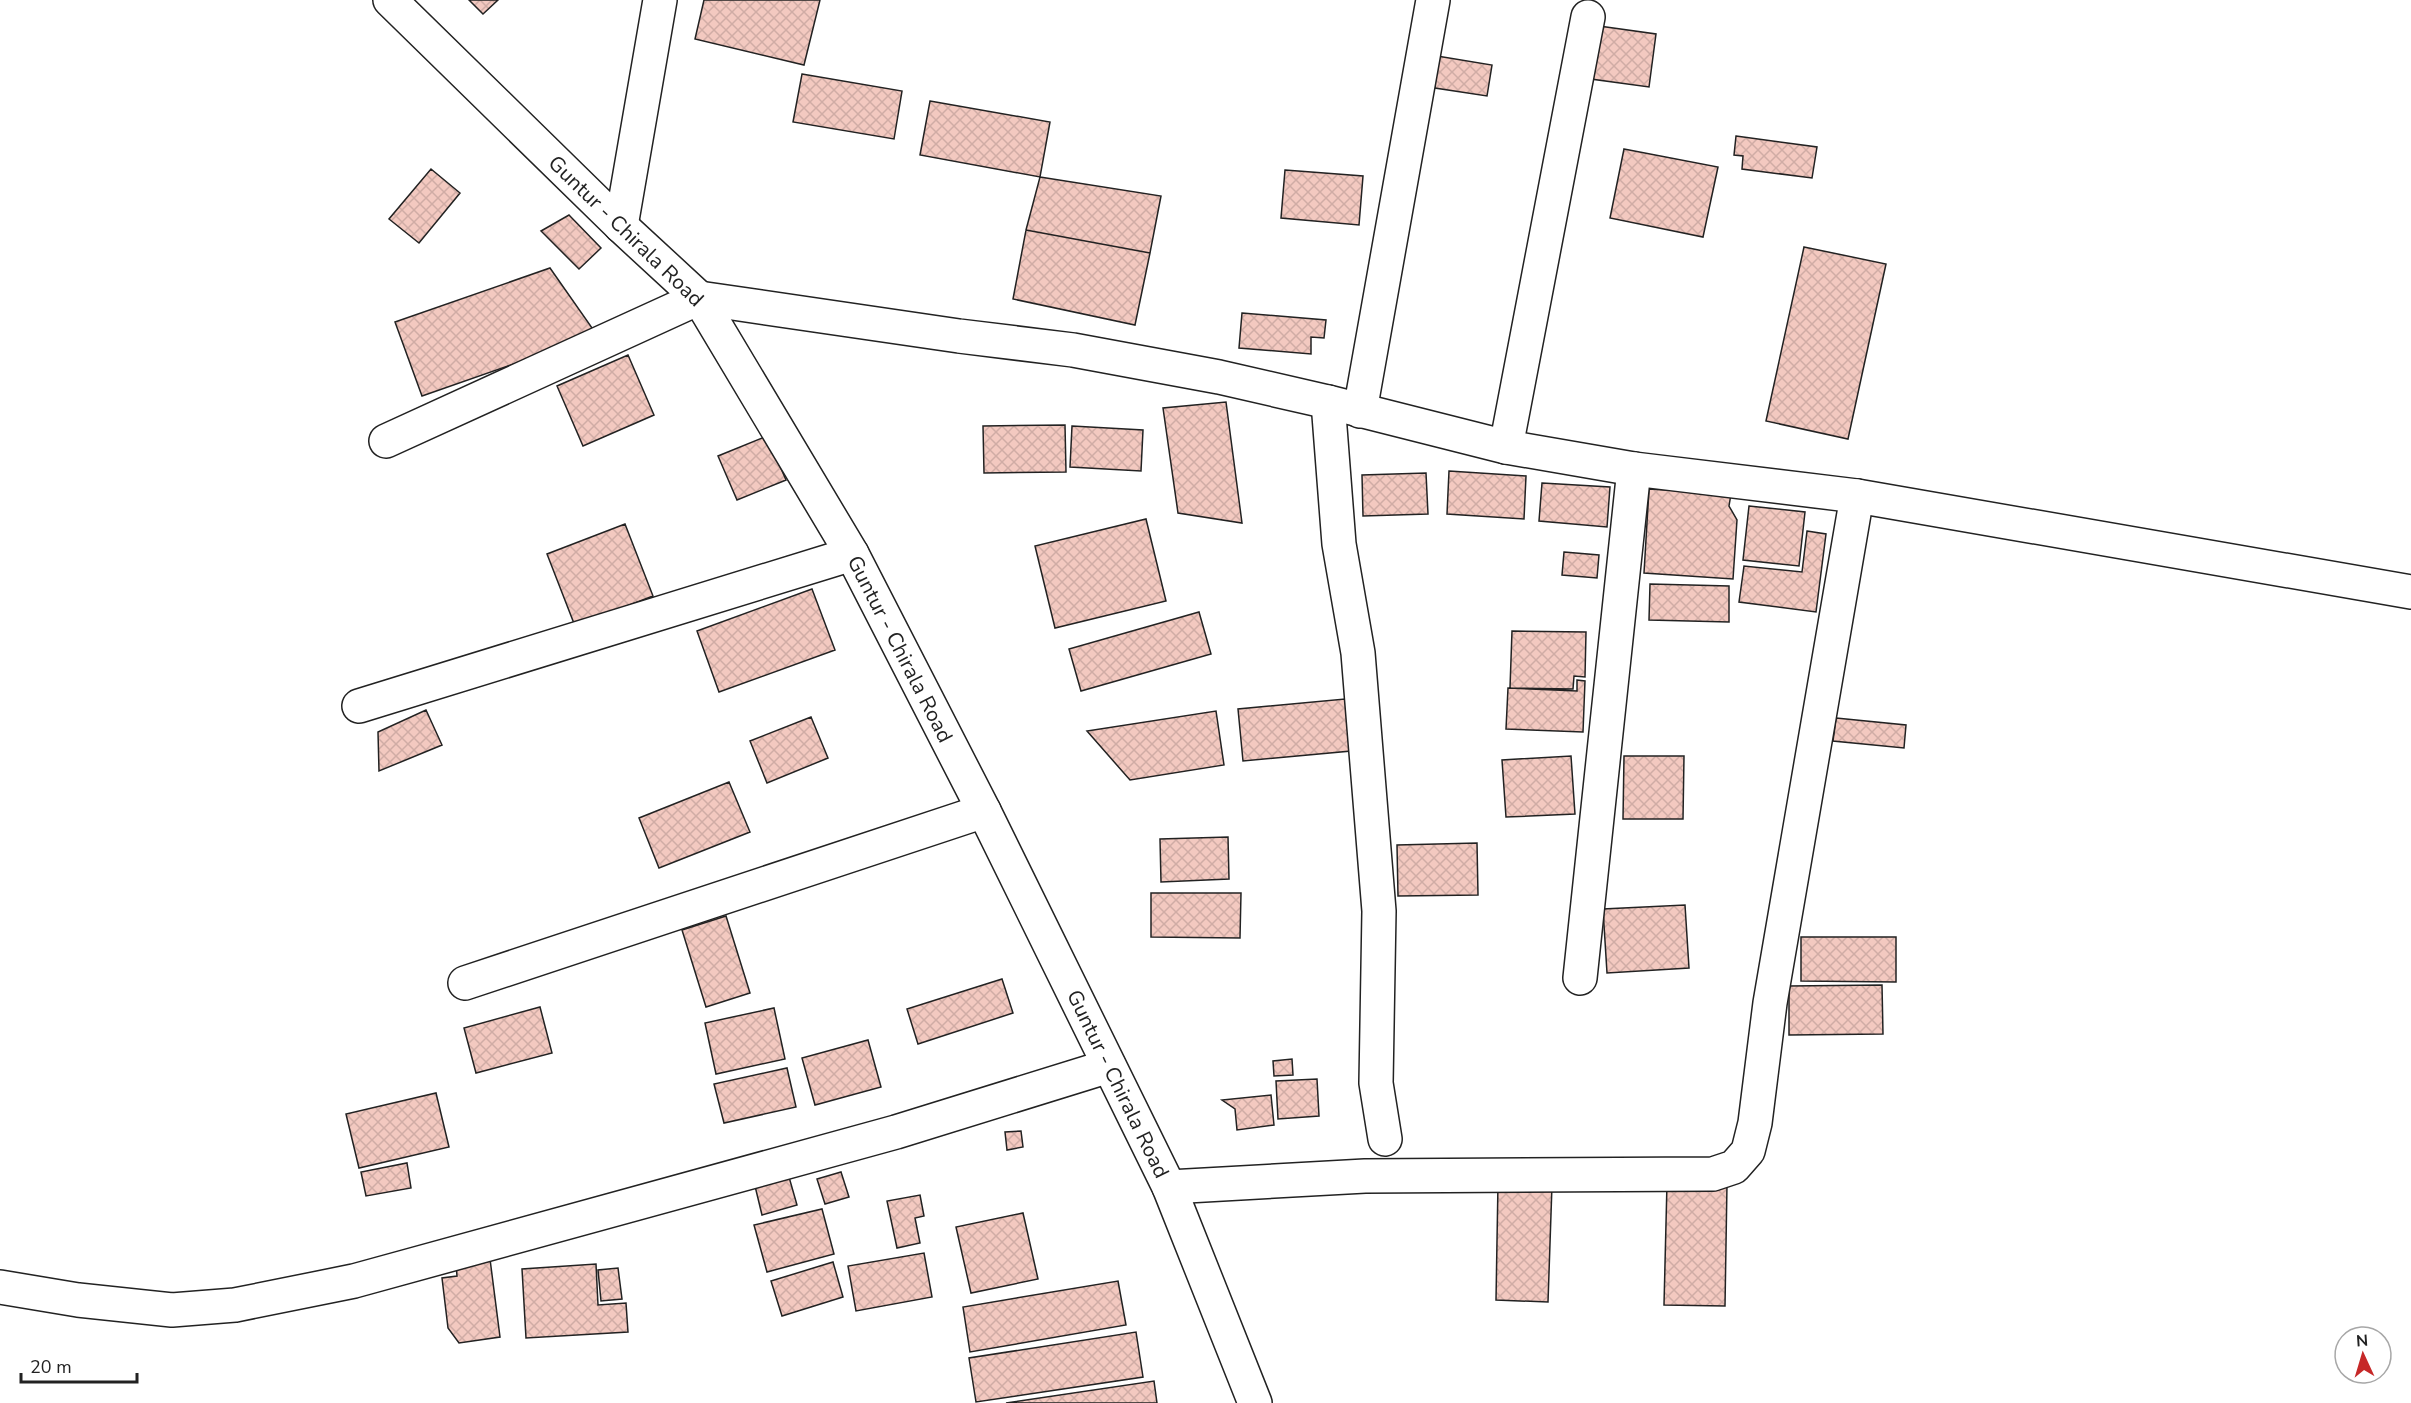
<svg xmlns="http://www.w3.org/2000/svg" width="2411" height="1403" viewBox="0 0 2411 1403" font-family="'Nunito Sans',sans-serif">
<defs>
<pattern id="building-cross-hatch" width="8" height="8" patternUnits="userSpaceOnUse" patternTransform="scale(1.5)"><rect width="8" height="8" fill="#f3c9c0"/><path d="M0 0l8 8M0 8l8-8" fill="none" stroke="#d0aca5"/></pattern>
</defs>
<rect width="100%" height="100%" fill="#fff"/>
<!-- building -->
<path fill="url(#building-cross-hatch)" stroke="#222" stroke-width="1.5" d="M469,0H498L483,14Z
M704,0H820L804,65L695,39Z
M1599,26L1656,34L1649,87L1591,79Z
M1431,55L1492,65L1487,96L1435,88Z
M802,74L902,91L894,139L793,122Z
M930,101L1050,122L1040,177L920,155Z
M1736,136L1817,147L1812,178L1742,169L1743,156L1734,155Z
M1624,149L1718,167L1703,237L1610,218Z
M431,169L460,193L419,243L389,219Z
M1285,170L1363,176L1359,225L1281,218Z
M1040,177L1161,196L1150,253L1026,230Z
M569,215L601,248L579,269L541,231Z
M1026,230L1150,253L1135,325L1013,299Z
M1804,247L1886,264L1848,439L1766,421Z
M550,268L597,335L422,396L395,322Z
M1242,313L1326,320L1324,338L1311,337V354L1239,348Z
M628,355L654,415L583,446L557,386Z
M1226,402L1242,523L1178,513L1163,408Z
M1065,425L1066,472L984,473L983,426Z
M1072,426L1143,430L1141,471L1070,467Z
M767,436L786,480L737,500L718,456Z
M1449,471L1526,476L1524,519L1447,514Z
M1426,473L1428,514L1363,516L1362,475Z
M1542,483L1610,487L1607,527L1539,521Z
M1649,489L1731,494L1729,506L1737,520L1733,579L1644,573Z
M1749,506L1805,512L1799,566L1743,560Z
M1146,519L1166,601L1055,628L1035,546Z
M625,524L653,596L575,626L547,554Z
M1807,531L1826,534L1816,612L1739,602L1744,566L1802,572Z
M1564,552L1599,555L1597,578L1562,575Z
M1650,584L1729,586V622L1649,620Z
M812,589L835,650L719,692L697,631Z
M1199,612L1211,654L1081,691L1069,649Z
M1512,631L1586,632L1585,677L1574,676L1573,689L1510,688Z
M1577,680L1585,681L1583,732L1506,729L1508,688L1577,691Z
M1345,699L1351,751L1243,761L1238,709Z
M426,710L442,745L379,771L378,732Z
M1216,711L1224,765L1130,780L1087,731Z
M811,717L828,758L767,783L750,741Z
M1836,718L1906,725L1904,748L1833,741Z
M1571,756L1575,814L1506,817L1502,760Z
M1624,756H1684L1683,819H1623Z
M729,782L750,832L659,868L639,818Z
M1228,837L1229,879L1161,882L1160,839Z
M1477,843L1478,895L1398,896L1397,845Z
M1151,893H1241L1240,938L1151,937Z
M1685,905L1689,968L1607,973L1603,909Z
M726,916L750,993L706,1007L682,930Z
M1801,937H1896V982L1801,981Z
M1002,979L1013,1013L918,1044L907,1009Z
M1882,985L1883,1034L1789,1035V986Z
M540,1007L552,1053L476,1073L464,1028Z
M774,1008L785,1059L716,1074L705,1023Z
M868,1040L881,1087L815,1105L802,1058Z
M1292,1059L1293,1075L1274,1076L1273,1061Z
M787,1068L796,1107L724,1123L714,1084Z
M1317,1079L1319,1116L1278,1119L1276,1081Z
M436,1093L449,1147L359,1168L346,1114Z
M1271,1095L1274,1125L1237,1130L1235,1109L1222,1100Z
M1021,1131L1023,1147L1007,1150L1005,1132Z
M407,1163L411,1188L366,1196L361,1172Z
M841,1172L849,1197L825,1204L817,1179Z
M789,1177L797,1205L762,1215L755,1186Z
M1498,1183L1552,1185L1548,1302L1496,1300Z
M1667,1183L1727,1184L1725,1306L1664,1305Z
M920,1195L924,1216L915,1218L920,1243L897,1248L887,1201Z
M822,1209L834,1254L767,1272L754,1225Z
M1023,1213L1038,1279L971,1293L956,1227Z
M924,1253L932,1297L856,1311L848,1266Z
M490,1259L500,1337L459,1343L448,1328L442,1278L457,1276L456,1264Z
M833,1262L843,1297L782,1316L771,1281Z
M596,1264L598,1305L626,1303L628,1332L526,1338L522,1269Z
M618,1268L622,1299L601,1301L598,1270Z
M1118,1281L1126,1325L970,1352L963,1307Z
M1136,1332L1143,1377L976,1402L969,1358Z
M1154,1381L1157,1403H1006Z"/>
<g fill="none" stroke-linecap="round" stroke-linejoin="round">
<defs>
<path id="minor" d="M621,226L660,0
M1328,402L1339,544L1358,653L1379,911L1376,1083L1385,1139
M1360,411L1433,0
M386,441L699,298
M1506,447L1588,17
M359,706L852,554
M1580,978L1634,469
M465,983L984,811
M1169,1187L1365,1176L1713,1174L1734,1167L1748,1151L1755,1123L1770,1003L1857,496
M0,1287L78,1300L172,1310L235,1305L354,1281L896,1132L1109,1066"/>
<path id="tertiary" d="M699,298L959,336L1073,350L1219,377L1328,402L1506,447L1634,469L1857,496L2411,592"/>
<path id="primary" d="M390,0L621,226L699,298L852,554L984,811L1169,1187L1255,1403"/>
</defs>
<!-- minor casing -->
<use href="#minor" stroke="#222" stroke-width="36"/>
<!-- tertiary casing -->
<use href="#tertiary" stroke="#222" stroke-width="36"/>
<!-- primary casing -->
<use href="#primary" stroke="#222" stroke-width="36"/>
<!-- minor -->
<use href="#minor" stroke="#fff" stroke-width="33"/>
<!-- tertiary -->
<use href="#tertiary" stroke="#fff" stroke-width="33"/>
<!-- primary -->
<use href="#primary" stroke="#fff" stroke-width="33"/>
</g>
<g text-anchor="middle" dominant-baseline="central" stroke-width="4.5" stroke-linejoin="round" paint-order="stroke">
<!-- street labels -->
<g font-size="21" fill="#222" stroke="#fff">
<text transform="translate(626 231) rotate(44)">Guntur - Chirala Road</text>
<text transform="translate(900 649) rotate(63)">Guntur - Chirala Road</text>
<text transform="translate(1118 1084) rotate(64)">Guntur - Chirala Road</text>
</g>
</g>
<!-- north arrow -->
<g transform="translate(2363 1355) rotate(356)"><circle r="28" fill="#ffffff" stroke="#a7a7a7" stroke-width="1.5"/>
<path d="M0-4.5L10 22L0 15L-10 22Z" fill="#c62828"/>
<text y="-9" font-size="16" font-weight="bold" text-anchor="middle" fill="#222222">N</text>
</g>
<!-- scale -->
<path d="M21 1373v9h116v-9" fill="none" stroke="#222222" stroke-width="3"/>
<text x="30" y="1373" font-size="18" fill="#222222" stroke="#ffffff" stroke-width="4.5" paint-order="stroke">20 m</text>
</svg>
